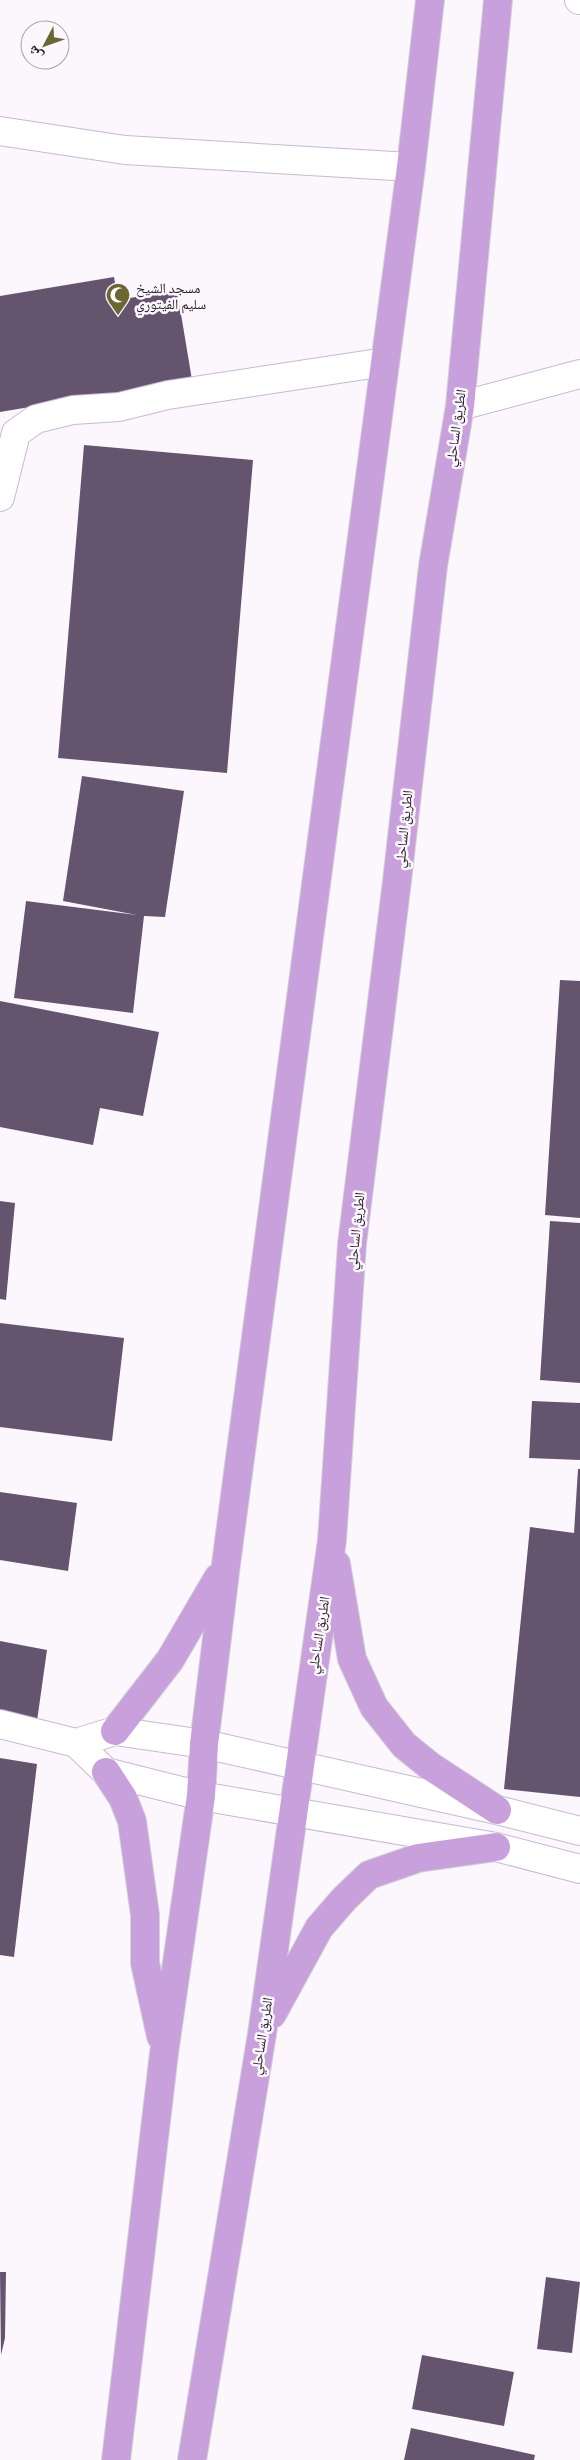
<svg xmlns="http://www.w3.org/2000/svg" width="580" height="2460" viewBox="0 0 580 2460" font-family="Manrope,'Noto Naskh Arabic',sans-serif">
<rect width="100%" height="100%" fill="#fbf7fd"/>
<!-- building -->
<path fill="#65546e" d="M114,277L118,300L177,290L192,380L0,412V296Z
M84,445L253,460L227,773L58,758Z
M82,776L184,791L165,917L144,916L133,1013L14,998L26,901L137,915L63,901Z
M560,980L580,981V1218L545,1215Z
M0,1001L159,1032L143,1116L100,1108L93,1145L0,1127Z
M0,1201L15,1203L6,1300L0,1299Z
M550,1221L580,1223V1383L540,1380Z
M0,1323L124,1338L112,1441L0,1427Z
M532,1401L580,1403V1460L529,1458Z
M578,1469H580V1797L504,1789L530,1527L574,1533Z
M0,1492L77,1503L68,1571L0,1560Z
M0,1641L47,1650L37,1721L0,1712Z
M0,1758L37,1764L14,1957L0,1955Z
M0,2272H6L5,2338L1,2355Z
M546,2277L580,2282L572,2353L537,2349Z
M422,2355L514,2372L504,2426L412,2409Z
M411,2428L535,2455L534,2460H404Z"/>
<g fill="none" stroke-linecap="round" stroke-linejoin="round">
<defs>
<path id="minor" d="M579,0H580
M0,131L125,150L411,167
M460,406L580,374
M0,497L16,433L36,419L73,410L119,407L168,395L385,362
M0,1724L76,1743L106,1772L201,1796L496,1847L580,1869
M76,1743L115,1731L204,1744L497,1810L580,1831"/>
<path id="highway" d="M336,1564L352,1659L374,1707L404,1745L430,1766L497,1810
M115,1731L170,1660L218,1578
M106,1772L123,1798L132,1821L145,1915V1963L161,2036
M272,2014L319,1928L344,1899L369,1875L418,1858L496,1847
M116,2460L164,2053L201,1796L204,1744L226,1564L411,167L430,0
M192,2460L262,2034L332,1540L352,1244L397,881L433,566L460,406L498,0"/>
</defs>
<!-- minor casing -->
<use href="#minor" stroke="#cab7d4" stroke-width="30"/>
<!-- highway casing -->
<use href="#highway" stroke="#d4d2d5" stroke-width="30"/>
<!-- minor -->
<use href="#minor" stroke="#fff" stroke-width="28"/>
<!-- highway -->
<use href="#highway" stroke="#c8a0dc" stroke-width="28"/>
</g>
<!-- icons -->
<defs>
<symbol id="mosque-pin" viewBox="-11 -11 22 30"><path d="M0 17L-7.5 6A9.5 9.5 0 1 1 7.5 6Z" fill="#6b6733" stroke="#fbf7fd"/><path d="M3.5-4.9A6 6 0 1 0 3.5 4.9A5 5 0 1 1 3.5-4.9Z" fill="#fff"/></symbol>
</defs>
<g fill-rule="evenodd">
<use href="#mosque-pin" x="104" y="281" width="28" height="38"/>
</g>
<g text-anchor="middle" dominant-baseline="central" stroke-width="5" stroke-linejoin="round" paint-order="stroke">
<!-- poi labels -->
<g font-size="14" fill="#27202b" stroke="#fbf7fd" text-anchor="start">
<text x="136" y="287">مسجد الشيخ<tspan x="136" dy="16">سليم الفيتوري</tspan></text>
</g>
<!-- street labels -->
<g font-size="14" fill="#27202b" stroke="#fbf7fd">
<text transform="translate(455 428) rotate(-82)">الطريق الساحلي</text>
<text transform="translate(403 829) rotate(-84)">الطريق الساحلي</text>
<text transform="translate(355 1231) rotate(-84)">الطريق الساحلي</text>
<text transform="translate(318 1635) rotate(-81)">الطريق الساحلي</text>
<text transform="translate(261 2036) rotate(-81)">الطريق الساحلي</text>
</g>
</g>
<!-- north arrow -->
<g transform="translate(45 45) rotate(229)"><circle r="24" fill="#fbf7fd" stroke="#a6a1a9"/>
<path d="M0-4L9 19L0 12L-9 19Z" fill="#6b6733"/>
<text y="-8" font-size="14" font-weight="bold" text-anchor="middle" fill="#27202b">ش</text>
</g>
</svg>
